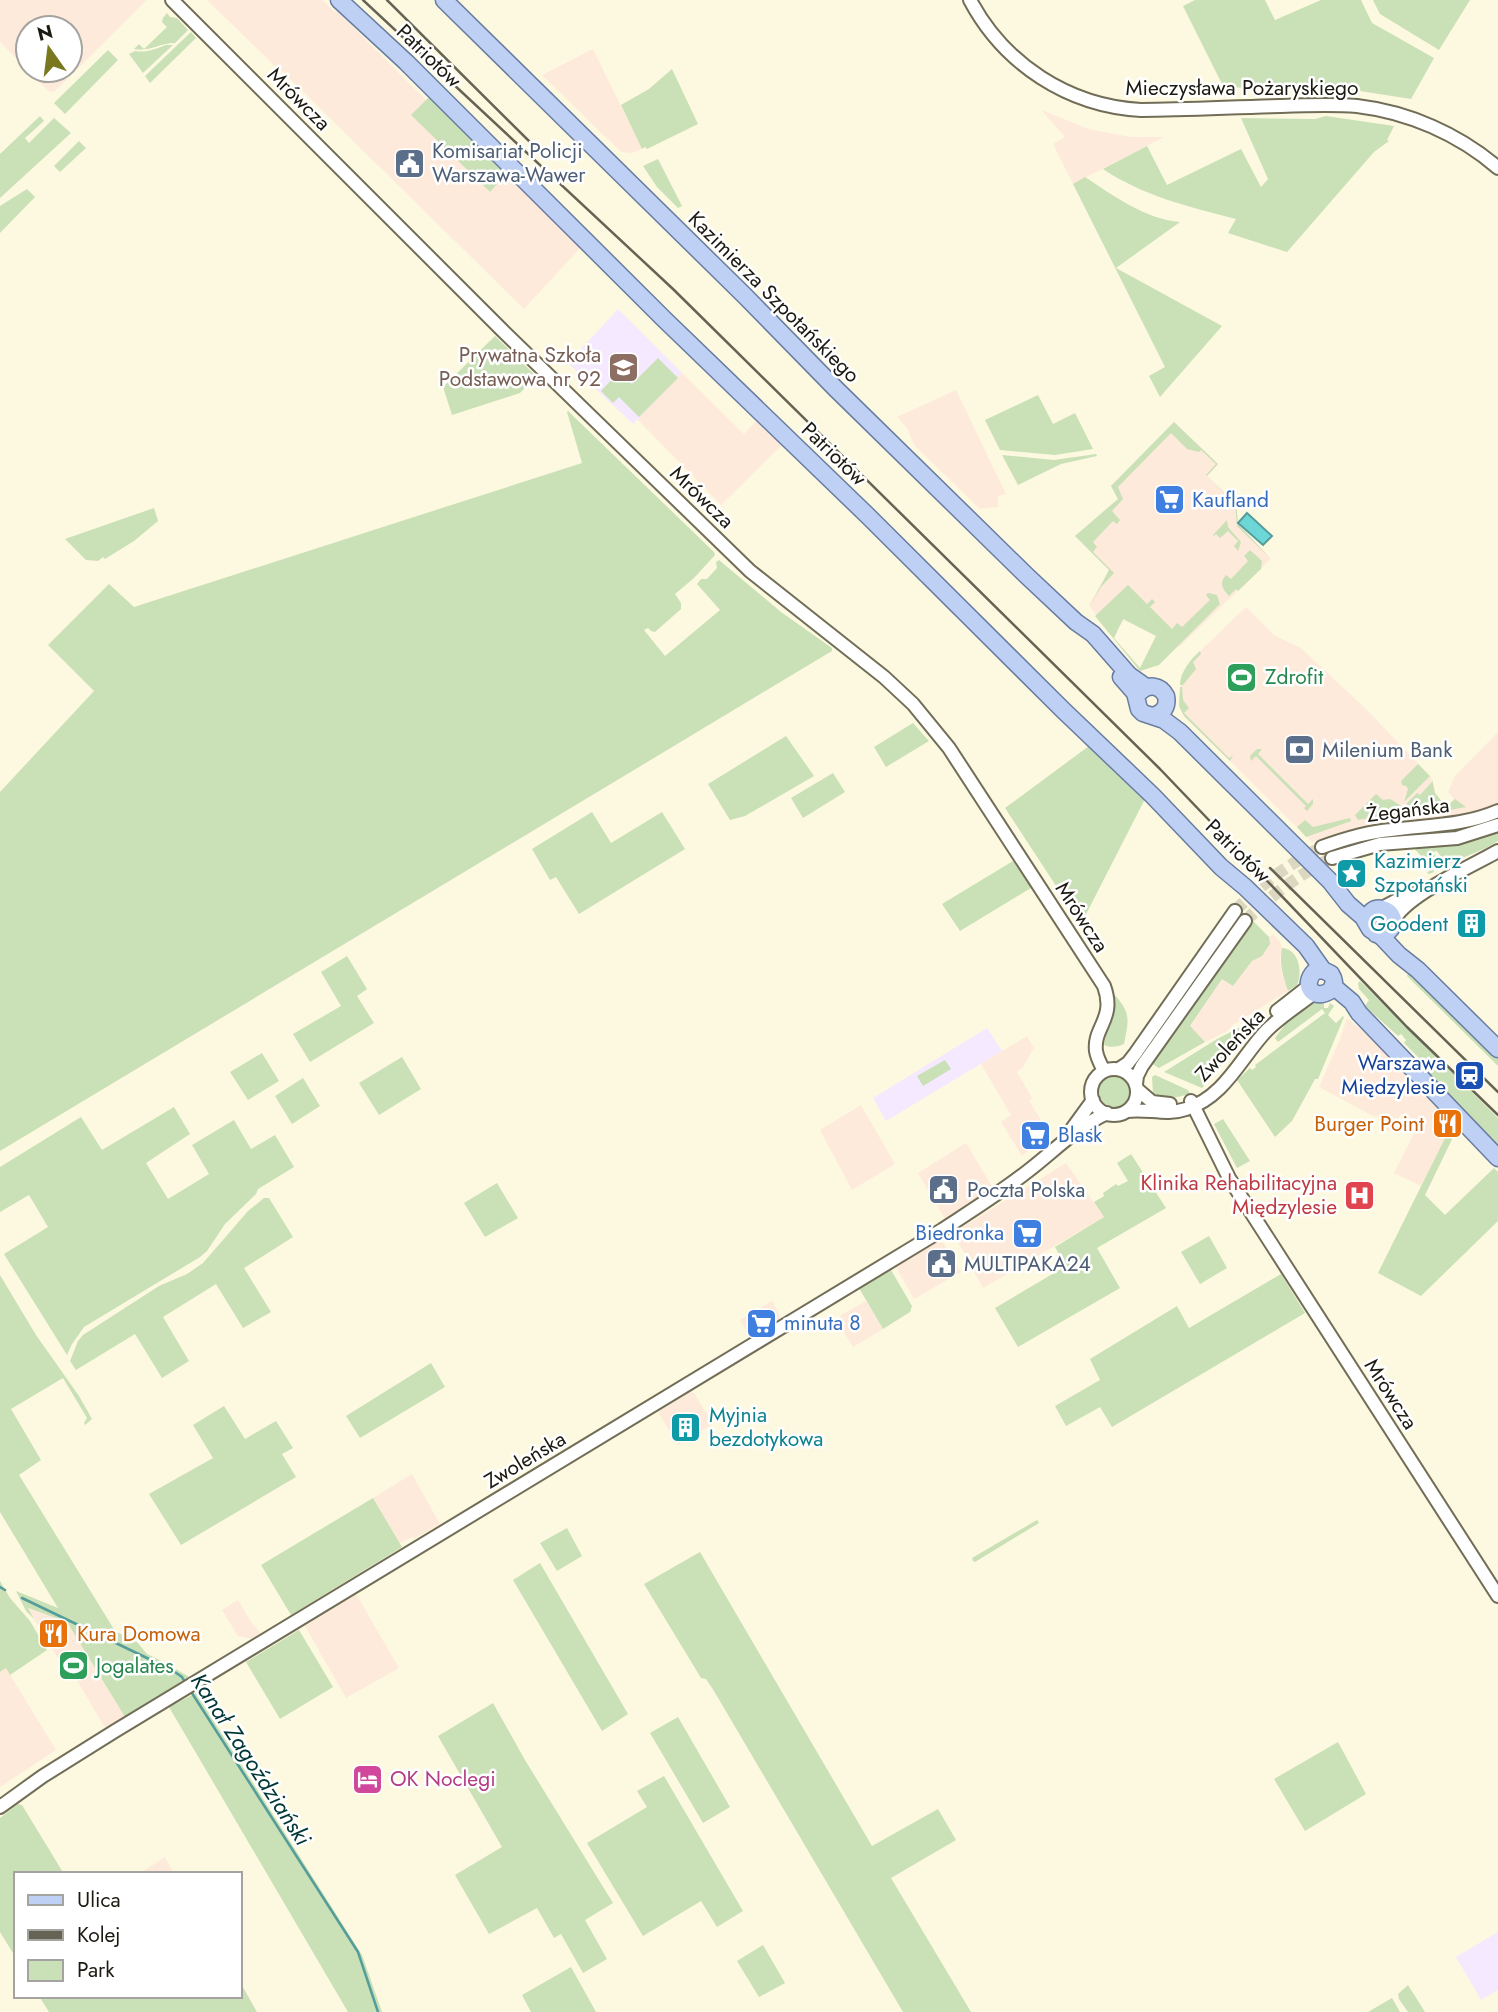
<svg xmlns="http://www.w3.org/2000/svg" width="1498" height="2012" viewBox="0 0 1498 2012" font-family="Jost,sans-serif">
<rect width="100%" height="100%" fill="#fdf9e0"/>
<!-- commercial -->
<path fill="#feeada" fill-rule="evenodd" d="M0,0H146V1L54,92L48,91L0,42ZM28,28H70V70H28Z
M207,0H322L334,11L338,12L426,100L412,115L490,192L506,175L581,247L524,309L279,68L278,69Z
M593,49L642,149L632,153L621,152L542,75Z
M1041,110L1089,129L1130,137H1164L1073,184L1053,144L1065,137Z
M682,373L744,434L757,420L782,445L721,505L637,419Z
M956,390L1006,494L998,496V507L980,509L914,445L907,428L897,417Z
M1174,422L1218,464L1207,476L1236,504L1238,524L1271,559L1179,647L1124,619L1121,625L1096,615L1089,605L1109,570L1075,536L1118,499L1111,486Z
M1246,607L1274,635L1301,648L1367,710L1431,777L1435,793L1446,807L1454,799L1448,792L1455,776L1498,732V804L1486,810L1450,818L1362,826L1312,842L1184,716L1180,709L1179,699L1182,677L1198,653Z
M1273,934L1280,942L1282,948L1280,960L1282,973L1288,991L1234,1024L1226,1032L1205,1042L1190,1027L1222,979L1233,986L1252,961L1262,956L1270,944L1269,937Z
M1347,1018L1370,1037L1452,1124L1421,1186L1394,1173L1418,1125L1401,1114L1391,1132L1379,1123L1381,1119L1376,1116L1375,1117L1319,1087L1340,1039Z
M1027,1036L1034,1048L1023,1067L1017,1072L1032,1098L1029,1101L1048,1131L1036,1145L1022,1156L1001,1122L1011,1115L981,1064Z
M861,1105L895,1164L852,1190L820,1130Z
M966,1143L993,1188L945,1219L918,1173Z
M1066,1163L1104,1217L983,1288L958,1242L959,1229Z
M939,1241L944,1244L961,1272L914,1299L896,1267Z
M772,1301L781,1318L750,1337L740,1320Z
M866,1301L883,1329L853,1347L839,1325L841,1315Z
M690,1392L694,1393L713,1424L678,1445L658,1412Z
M412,1474L440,1524L414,1539L412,1537L400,1543L373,1498Z
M356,1594L399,1668L346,1698L305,1626Z
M238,1600L251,1622L261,1634L253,1639L238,1636L222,1610Z
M27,1608L67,1622L125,1717L105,1728L76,1679L70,1678Z
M6,1668L56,1750L0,1787V1672Z
M165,1857L174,1874H139Z"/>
<!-- education -->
<path fill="#f4e9fe" d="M618,309L682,373L633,424L568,363Z
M987,1028L1002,1051L886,1121L873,1098Z
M1498,1932V1990L1481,2000L1456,1957Z"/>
<!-- green -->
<path fill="#cae0b6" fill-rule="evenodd" d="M1195,0H1265L1275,20L1321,0H1361L1372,23L1434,58L1411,99L1322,85L1224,88L1183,6Z
M1373,0H1470L1439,50L1380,14Z
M167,13L170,17L177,18L188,30L175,43C159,43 151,52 134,49L139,44L144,49L167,27L162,22L163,18Z
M191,32L196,38L150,83L145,76Z
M166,45H173L143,73L129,54L135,51C147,53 155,49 166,45Z
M108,50L118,60L65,114L54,103Z
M672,69L698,124L647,149L645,147L642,149L621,105L649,89Z
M429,97L507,173L490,192L411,115Z
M40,116L44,121L25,138L29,143L54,118L71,133L0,198V154Z
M1326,116L1394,126L1387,140L1389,141L1374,152L1287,252L1228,233L1236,219C1190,207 1143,196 1103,169L1147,146L1167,185L1241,149L1261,187L1268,179L1241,118L1315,119Z
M79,141L86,148L60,172L54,166Z
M658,159L682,206L678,208L657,187L643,166Z
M1085,177C1114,196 1145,219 1180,222L1116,268L1222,326L1160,397L1149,376L1165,367L1073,184Z
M27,189L35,197L0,233V206Z
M495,336L532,372L535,377L520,393L452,415L443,387Z
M658,358L678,378L639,417L619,397L613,403L601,391L619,372L632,384Z
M1038,395L1053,424L1075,413L1093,449L1055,455L1000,450L985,420Z
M568,411L714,552L715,555L694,578L675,594L681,603V609L655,632L651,631L648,628L644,630L665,656L720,610L697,584L701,579H707L717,568L716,562L719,560L781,612L832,648V651L0,1151V792L94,691L48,645L109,584L134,607L582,463L567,412Z
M1174,422L1218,464L1207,476L1236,504L1238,524L1271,559L1237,526L1235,504L1206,475L1216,464L1201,450L1199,452L1187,449L1171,433L1118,487L1123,499L1112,511L1120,520L1117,524L1113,521L1093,542L1097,547L1093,552L1114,573L1101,587L1090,606L1109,570L1075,536L1118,499L1111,486Z
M1096,454L1097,456L1061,464L1018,485L1002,455L1054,460Z
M154,508L158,521L134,541L105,559L103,557L98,561L86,560L65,539Z
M1227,520L1228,527L1241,542L1238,551L1234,546L1238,541L1228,531L1220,538L1216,534L1214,536L1213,535Z
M1250,550L1262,561L1261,569L1238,591L1236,589L1229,596C1222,589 1219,583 1226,575L1231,579L1248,561L1244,556Z
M1128,585L1147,604L1152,599L1155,602L1150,607L1172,629L1177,623L1182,627L1210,600L1206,595L1208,593L1217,595L1220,604L1159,665L1140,671L1095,616ZM1123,619L1156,636L1140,668L1114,638Z
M1200,651L1201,654L1193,662L1196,669L1183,685H1180C1180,672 1191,659 1200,651Z
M1180,687H1182L1183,700L1189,708L1184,713L1229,758L1233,756L1230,761L1184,716L1179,706Z
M913,723L929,741L886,767L874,747Z
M786,736L814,776L745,816L730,820L708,784Z
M1089,746L1145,799L1081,924L1005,808Z
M1257,749H1262L1258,754L1308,804L1313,799V804L1307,811L1304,808L1306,806L1256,756L1251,761L1250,756Z
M1418,764L1430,776L1404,802L1408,789L1406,786L1402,785L1401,781Z
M833,773L845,792L803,818L791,798Z
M1432,779L1435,793L1446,807L1455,799L1466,807L1445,811L1422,812L1406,804L1417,793L1420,795L1432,782Z
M1376,794L1383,800L1390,799L1413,813L1387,815L1358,820L1355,815Z
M592,812L611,843L662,812L685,849L579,914L556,877L550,880L532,849Z
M1350,818L1351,821L1309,836L1306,837L1297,827L1305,820L1313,827Z
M1498,833V841L1486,848L1446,865L1437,851L1433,852L1440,864L1433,868L1434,872L1429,874L1427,873L1432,868L1413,847L1459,844Z
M1013,861L1031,888L960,931L942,904Z
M1253,921L1269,937L1270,944L1262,956L1252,961L1233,986L1222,979L1190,1026L1205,1042L1159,1068L1151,1063L1167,1043L1249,924Z
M1282,948C1299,949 1303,972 1297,985L1288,991C1283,976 1279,964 1282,948Z
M347,956L367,989L357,996L374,1023L310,1062L293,1034L341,1006L321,972Z
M1408,973H1410L1498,1056V1066L1407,976Z
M1360,981L1498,1118V1147L1435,1083L1420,1059L1404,1043L1406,1040L1401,1034L1398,1036L1365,1006L1369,1000L1359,989L1358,983Z
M1114,994C1131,1013 1129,1019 1124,1044C1118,1047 1110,1048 1104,1045C1107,1024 1116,1018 1114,994Z
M1314,1003H1324V1008H1328L1330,1003L1334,1006L1328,1015L1336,1023L1343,1016L1344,1017L1318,1079H1315L1292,1121L1275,1137L1237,1080L1250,1068L1252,1070L1256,1067L1255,1065L1325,1013L1322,1009L1278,1042L1275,1038L1287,1022Z
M1248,1023L1250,1027L1235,1049L1232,1047L1227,1053L1230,1055L1202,1088L1164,1072L1217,1039Z
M262,1053L279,1081L248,1100L230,1072Z
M402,1057L421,1089L379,1115L359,1083Z
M945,1060L951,1069L923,1086L917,1076Z
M1099 1091a16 16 0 1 1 32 0a16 16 0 1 1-32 0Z
M1155,1075L1188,1090L1190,1094L1173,1098L1157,1096L1153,1093L1152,1077Z
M303,1078L320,1106L292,1124L275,1096Z
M174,1107L190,1134L146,1163L168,1199L209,1174L192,1145L234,1120L251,1149L275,1135L294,1167L258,1189L256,1194L225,1224L207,1251L200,1257L84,1327L72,1344L67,1355L4,1254L48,1227L29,1195L0,1212V1167L81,1117L102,1150Z
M1223,1119L1250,1161L1237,1168L1214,1124Z
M1452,1124L1457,1129L1425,1195L1445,1215L1494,1168L1498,1172V1221L1421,1296L1378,1273Z
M1131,1154L1166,1208L1097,1248L1120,1288L1018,1347L995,1308L1066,1266L1055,1247L1104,1217L1094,1202L1104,1196L1103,1193L1116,1184L1118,1186L1128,1181L1117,1163Z
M497,1183L518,1218L485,1237L464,1203Z
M264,1198H269L293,1237L244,1268L271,1312L243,1328L216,1284L163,1317L189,1361L162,1378L135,1334L76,1370L70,1361L78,1341L83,1335L159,1286L187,1274L203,1263L248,1211Z
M1209,1236L1227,1268L1200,1284L1181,1252Z
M891,1270L912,1306L910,1312L883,1329L859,1288Z
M1281,1274L1305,1313L1112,1427L1100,1407L1066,1426L1055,1406L1100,1380L1090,1359L1177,1306L1189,1328Z
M0,1275L36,1335L79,1396L92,1419L85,1425L84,1423L87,1418L63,1378L11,1409L41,1460L19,1475L115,1631L137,1642L147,1654L166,1663L189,1677L125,1717L67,1622L28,1608L34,1619L26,1611L16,1591L58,1608L0,1512Z
M431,1363L445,1387L360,1438L346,1416Z
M224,1406L245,1439L276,1421L293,1448L282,1454L296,1477L181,1545L149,1494L213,1458L193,1425Z
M373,1498L402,1547L291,1615L261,1565Z
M1037,1520L1039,1523L975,1562L973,1561L972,1558Z
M567,1528L582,1556L557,1571L540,1543Z
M700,1552L872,1846L938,1809L956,1840L891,1878L971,2012H903L714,1691L706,1679L701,1678L644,1584Z
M540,1563L628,1714L602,1731L513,1580Z
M0,1581L10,1598L30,1621L47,1650L10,1675L6,1668L0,1672Z
M299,1630L333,1687L280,1719L246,1662Z
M196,1693L362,1955L382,2012H348L169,1707Z
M493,1703L525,1760L613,1903L585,1920L607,1959L583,1973L561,1934L554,1938L537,1908L489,1934L455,1875L502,1847L438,1736Z
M678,1717L730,1807L703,1823L650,1733Z
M1338,1742L1366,1794L1305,1831L1274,1779Z
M664,1776L743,1911L717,1927L701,1901L643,1936L587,1843L647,1807L637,1791Z
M18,1804L22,1805L64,1874H16V1958L0,1932V1818Z
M763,1945L785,1983L759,1997L737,1961Z
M571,1967L596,2012H531L522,1995Z
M240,1982L257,2012H49L39,1996H240Z
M1408,1985L1425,2012H1408L1399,1999L1398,1994Z
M1392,1998L1400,2012H1368Z"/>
<!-- water -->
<path fill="#6dd6d6" stroke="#549d9b" stroke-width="2" d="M1247,513L1272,536L1263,545L1238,523Z"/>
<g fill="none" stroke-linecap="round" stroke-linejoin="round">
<!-- stream -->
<path stroke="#549d9b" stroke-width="2.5" d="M0,1587L5,1590
M22,1598L172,1670L182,1677L186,1684
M190,1690L358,1952L378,2012"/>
<!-- minor-tunnel -->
<path stroke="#dbd7c1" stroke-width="12" stroke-dasharray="12 6" stroke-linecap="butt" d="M1235,911C1261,884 1289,864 1322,847
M1245,921C1271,896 1299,874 1332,858"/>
<defs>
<path id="minor" d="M172,0L502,330L750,571L884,677L913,704L949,748L1104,986C1116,1019 1093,1027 1096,1051C1097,1058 1101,1065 1104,1071
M970,0C1004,64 1068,106 1141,110C1187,110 1234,107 1281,106C1306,105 1332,104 1357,106C1408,112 1459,134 1498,168
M1322,847C1344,839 1367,832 1391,830C1428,825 1463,826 1498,811
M1332,858L1380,844L1457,838L1498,825
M1380,909L1407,895L1419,893
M1393,922C1404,896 1472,866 1498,851
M1277,1011L1309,986
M1119,1069L1128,1063L1135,1054L1235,911
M1091 1092a23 23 0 1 1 46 0a23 23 0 1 1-46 0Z
M1136,1084L1137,1076L1142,1066L1245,921
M1137,1089L1152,1102L1170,1104
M1191,1101L1229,1178L1498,1596
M1127,1111C1147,1108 1166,1116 1186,1109C1225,1097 1241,1057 1267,1030C1281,1016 1299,1005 1314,993
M1069,1133L1093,1100
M0,1807L43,1776L115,1731L942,1230C971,1211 1000,1193 1028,1171C1054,1151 1077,1127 1107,1113"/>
<path id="major" d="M339,0L406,62L664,319L867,515L1063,710L1153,796L1221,867L1245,887L1306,946L1323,970L1331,974L1333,978L1334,982L1331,990C1315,1002 1300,986 1315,971L1323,970
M444,0L745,296L836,389L1027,576L1076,622L1093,634L1129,675L1146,687
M1121,677L1135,693L1139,709L1143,713L1164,720L1180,732L1330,881L1348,904L1363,917L1370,929L1382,937L1399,955L1418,970L1498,1049
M1139,693C1148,683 1160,685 1166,696C1168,706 1164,713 1153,716
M1367,924C1367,898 1400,909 1392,927C1388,934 1383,934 1376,934
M1333,986L1352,1002L1359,1013L1498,1158"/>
</defs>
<!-- minor casing -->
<use href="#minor" stroke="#716d57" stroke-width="16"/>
<!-- major casing -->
<use href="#major" stroke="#697ca1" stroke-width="19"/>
<!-- minor -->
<use href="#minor" stroke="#fff" stroke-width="12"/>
<!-- major -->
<use href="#major" stroke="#bed1f5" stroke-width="16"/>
<!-- rail -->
<path stroke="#656354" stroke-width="2.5" d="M363,0L673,289L1160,769L1407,1027L1498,1115
M387,0L536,148
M1270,868L1498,1092"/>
</g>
<!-- icons -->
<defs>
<symbol id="civic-square" viewBox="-11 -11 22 22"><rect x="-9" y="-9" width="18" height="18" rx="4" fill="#5c6f8a" stroke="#fff"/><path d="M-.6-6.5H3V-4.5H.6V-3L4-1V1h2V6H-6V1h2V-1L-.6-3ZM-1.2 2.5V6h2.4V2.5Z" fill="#fff"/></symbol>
<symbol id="school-square" viewBox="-11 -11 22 22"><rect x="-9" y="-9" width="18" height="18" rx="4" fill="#8d6e63" stroke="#fff"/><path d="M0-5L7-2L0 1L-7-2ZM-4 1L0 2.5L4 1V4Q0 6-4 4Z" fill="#fff"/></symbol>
<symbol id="supermarket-square" viewBox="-11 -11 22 22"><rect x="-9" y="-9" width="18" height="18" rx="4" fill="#3f7fe0" stroke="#fff"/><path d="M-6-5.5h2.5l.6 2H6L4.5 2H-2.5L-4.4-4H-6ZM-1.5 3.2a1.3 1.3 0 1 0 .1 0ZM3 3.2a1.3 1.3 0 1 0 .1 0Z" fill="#fff"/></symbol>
<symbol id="stadium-square" viewBox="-11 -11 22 22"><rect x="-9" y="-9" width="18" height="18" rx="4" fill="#2e9e5b" stroke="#fff"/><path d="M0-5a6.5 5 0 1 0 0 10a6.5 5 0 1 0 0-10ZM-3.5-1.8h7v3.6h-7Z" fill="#fff"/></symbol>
<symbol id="bank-square" viewBox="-11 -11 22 22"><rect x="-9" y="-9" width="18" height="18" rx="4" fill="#5c6f8a" stroke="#fff"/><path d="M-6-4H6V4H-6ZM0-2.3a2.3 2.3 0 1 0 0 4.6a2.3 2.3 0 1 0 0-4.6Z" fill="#fff"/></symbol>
<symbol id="sight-square" viewBox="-11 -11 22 22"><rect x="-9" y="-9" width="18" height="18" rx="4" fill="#0f9aa8" stroke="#fff"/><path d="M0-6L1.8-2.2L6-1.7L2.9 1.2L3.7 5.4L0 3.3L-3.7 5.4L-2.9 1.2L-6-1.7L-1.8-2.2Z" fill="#fff"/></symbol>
<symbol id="building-square" viewBox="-11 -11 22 22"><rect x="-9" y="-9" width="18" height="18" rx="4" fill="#0f9aa8" stroke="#fff"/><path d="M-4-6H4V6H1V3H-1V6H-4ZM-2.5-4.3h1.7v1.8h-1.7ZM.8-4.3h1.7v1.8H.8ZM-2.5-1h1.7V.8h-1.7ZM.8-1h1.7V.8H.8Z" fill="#fff"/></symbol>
<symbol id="station-square" viewBox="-11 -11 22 22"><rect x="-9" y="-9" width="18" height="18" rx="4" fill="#1a4fb4" stroke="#fff"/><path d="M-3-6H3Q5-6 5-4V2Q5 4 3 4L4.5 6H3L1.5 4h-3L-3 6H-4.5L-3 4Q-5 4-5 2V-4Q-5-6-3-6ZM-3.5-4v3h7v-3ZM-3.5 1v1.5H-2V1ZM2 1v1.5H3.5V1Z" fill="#fff"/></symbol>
<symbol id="restaurant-square" viewBox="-11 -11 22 22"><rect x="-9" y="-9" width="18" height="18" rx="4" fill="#e8710a" stroke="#fff"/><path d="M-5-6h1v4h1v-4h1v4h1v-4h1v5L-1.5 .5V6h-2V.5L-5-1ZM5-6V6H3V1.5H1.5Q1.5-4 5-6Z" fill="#fff"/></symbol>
<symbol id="hospital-square" viewBox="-11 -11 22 22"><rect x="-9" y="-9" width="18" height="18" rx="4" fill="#e0444e" stroke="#fff"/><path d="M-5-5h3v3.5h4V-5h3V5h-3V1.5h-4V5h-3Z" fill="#fff"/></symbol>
<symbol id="hotel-square" viewBox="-11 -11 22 22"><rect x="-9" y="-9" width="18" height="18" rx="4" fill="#d1479c" stroke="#fff"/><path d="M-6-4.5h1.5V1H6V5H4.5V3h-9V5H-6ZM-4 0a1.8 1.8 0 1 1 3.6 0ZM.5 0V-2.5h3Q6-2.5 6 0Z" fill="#fff"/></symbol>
</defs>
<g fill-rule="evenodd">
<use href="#civic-square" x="392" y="146" width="35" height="35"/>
<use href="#school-square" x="606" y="350" width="35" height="35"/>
<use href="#supermarket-square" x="1152" y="482" width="35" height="35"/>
<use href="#stadium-square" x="1224" y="660" width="35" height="35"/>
<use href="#bank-square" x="1282" y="732" width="35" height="35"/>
<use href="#sight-square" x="1334" y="856" width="35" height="35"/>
<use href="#building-square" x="1454" y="906" width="35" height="35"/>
<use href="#station-square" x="1452" y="1058" width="35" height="35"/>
<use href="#restaurant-square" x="1430" y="1106" width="35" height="35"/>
<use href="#supermarket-square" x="1018" y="1118" width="35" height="35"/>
<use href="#civic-square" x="926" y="1172" width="35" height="35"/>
<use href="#hospital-square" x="1342" y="1178" width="35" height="35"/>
<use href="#supermarket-square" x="1010" y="1216" width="35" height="35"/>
<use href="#civic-square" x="924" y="1246" width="35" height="35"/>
<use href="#supermarket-square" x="744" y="1306" width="35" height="35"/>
<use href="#building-square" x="668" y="1410" width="35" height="35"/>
<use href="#restaurant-square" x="36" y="1616" width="35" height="35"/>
<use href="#stadium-square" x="56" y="1648" width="35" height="35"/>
<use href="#hotel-square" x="350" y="1762" width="35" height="35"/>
</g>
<g text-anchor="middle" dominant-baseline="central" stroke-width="5" stroke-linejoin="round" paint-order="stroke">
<!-- street labels -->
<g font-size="21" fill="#1b1910" stroke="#fff">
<text transform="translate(429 56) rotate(44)">Patriotów</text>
<text x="1242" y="88">Mieczysława Pożaryskiego</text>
<text transform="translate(299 99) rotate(45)">Mrówcza</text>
<text transform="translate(774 297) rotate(45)">Kazimierza Szpotańskiego</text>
<text transform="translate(834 454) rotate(44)">Patriotów</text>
<text transform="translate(702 497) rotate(44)">Mrówcza</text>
<text transform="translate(1408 810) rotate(-7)">Żegańska</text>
<text transform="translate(1238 851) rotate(44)">Patriotów</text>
<text transform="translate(1082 917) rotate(57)">Mrówcza</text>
<text transform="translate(1230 1045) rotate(-47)">Zwoleńska</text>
<text transform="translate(1391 1394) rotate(57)">Mrówcza</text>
<text transform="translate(525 1460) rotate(-31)">Zwoleńska</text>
</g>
<!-- service labels -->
<g font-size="21" fill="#4e5e75" stroke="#fff" text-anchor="start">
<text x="432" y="151">Komisariat Policji<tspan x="432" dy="24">Warszawa-Wawer</tspan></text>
<text x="1322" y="750">Milenium Bank</text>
<text x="967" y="1190">Poczta Polska</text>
<text x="964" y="1264">MULTIPAKA24</text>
</g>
<!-- education labels -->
<g font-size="21" fill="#785e54" stroke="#fff" text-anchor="end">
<text x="601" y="355">Prywatna Szkoła<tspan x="601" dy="24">Podstawowa nr 92</tspan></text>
</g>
<!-- shop labels -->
<g font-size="21" fill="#366cbe" stroke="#fff" text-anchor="start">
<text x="1192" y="500">Kaufland</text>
<text x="1058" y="1135">Blask</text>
<text x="1004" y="1233" text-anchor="end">Biedronka</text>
<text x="784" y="1323">minuta 8</text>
</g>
<!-- leisure labels -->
<g font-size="21" fill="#27864d" stroke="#fff" text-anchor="start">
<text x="1265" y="677">Zdrofit</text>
<text x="96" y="1666">Jogalates</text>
</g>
<!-- culture labels -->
<g font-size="21" fill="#0d838f" stroke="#fff" text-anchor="start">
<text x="1374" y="861">Kazimierz<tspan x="1374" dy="24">Szpotański</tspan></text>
<text x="1448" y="924" text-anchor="end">Goodent</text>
<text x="709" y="1415">Myjnia<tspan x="709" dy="24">bezdotykowa</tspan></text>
</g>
<!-- transit labels -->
<g font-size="21" fill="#164399" stroke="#fff" text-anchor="end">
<text x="1446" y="1063">Warszawa<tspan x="1446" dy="24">Międzylesie</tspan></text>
</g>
<!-- food labels -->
<g font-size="21" fill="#c56008" stroke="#fff" text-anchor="end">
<text x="1424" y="1124">Burger Point</text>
<text x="77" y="1634" text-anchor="start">Kura Domowa</text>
</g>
<!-- health labels -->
<g font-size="21" fill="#be3a42" stroke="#fff" text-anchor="end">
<text x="1337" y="1183">Klinika Rehabilitacyjna<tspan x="1337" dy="24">Międzylesie</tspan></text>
</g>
<!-- hotel labels -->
<g font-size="21" fill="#b23c85" stroke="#fff" text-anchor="start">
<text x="390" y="1779">OK Noclegi</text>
</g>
<!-- water labels -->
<g font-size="23" font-style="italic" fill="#003636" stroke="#fff">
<text transform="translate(251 1759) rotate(57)">Kanał Zagoździański</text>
</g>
</g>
<!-- legend -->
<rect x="14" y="1872" width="228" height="126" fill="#ffffff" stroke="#a4a39f" stroke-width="2"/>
<rect x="28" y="1895" width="35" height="10" fill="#bed1f5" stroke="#a4a39f" stroke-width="2"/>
<text x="77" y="1907" font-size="21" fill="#1b1910">Ulica</text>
<rect x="28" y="1930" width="35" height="10" fill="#656354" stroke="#a4a39f" stroke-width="2"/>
<text x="77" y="1942" font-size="21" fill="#1b1910">Kolej</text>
<rect x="28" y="1960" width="35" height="21" fill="#cae0b6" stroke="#a4a39f" stroke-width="2"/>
<text x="77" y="1977" font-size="21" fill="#1b1910">Park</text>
<!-- north arrow -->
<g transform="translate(49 49) rotate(346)"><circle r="33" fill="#ffffff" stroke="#a4a39f" stroke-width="2"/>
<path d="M0-5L12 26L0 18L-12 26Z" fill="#7a781f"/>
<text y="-10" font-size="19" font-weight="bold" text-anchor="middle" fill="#1b1910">N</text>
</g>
</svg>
